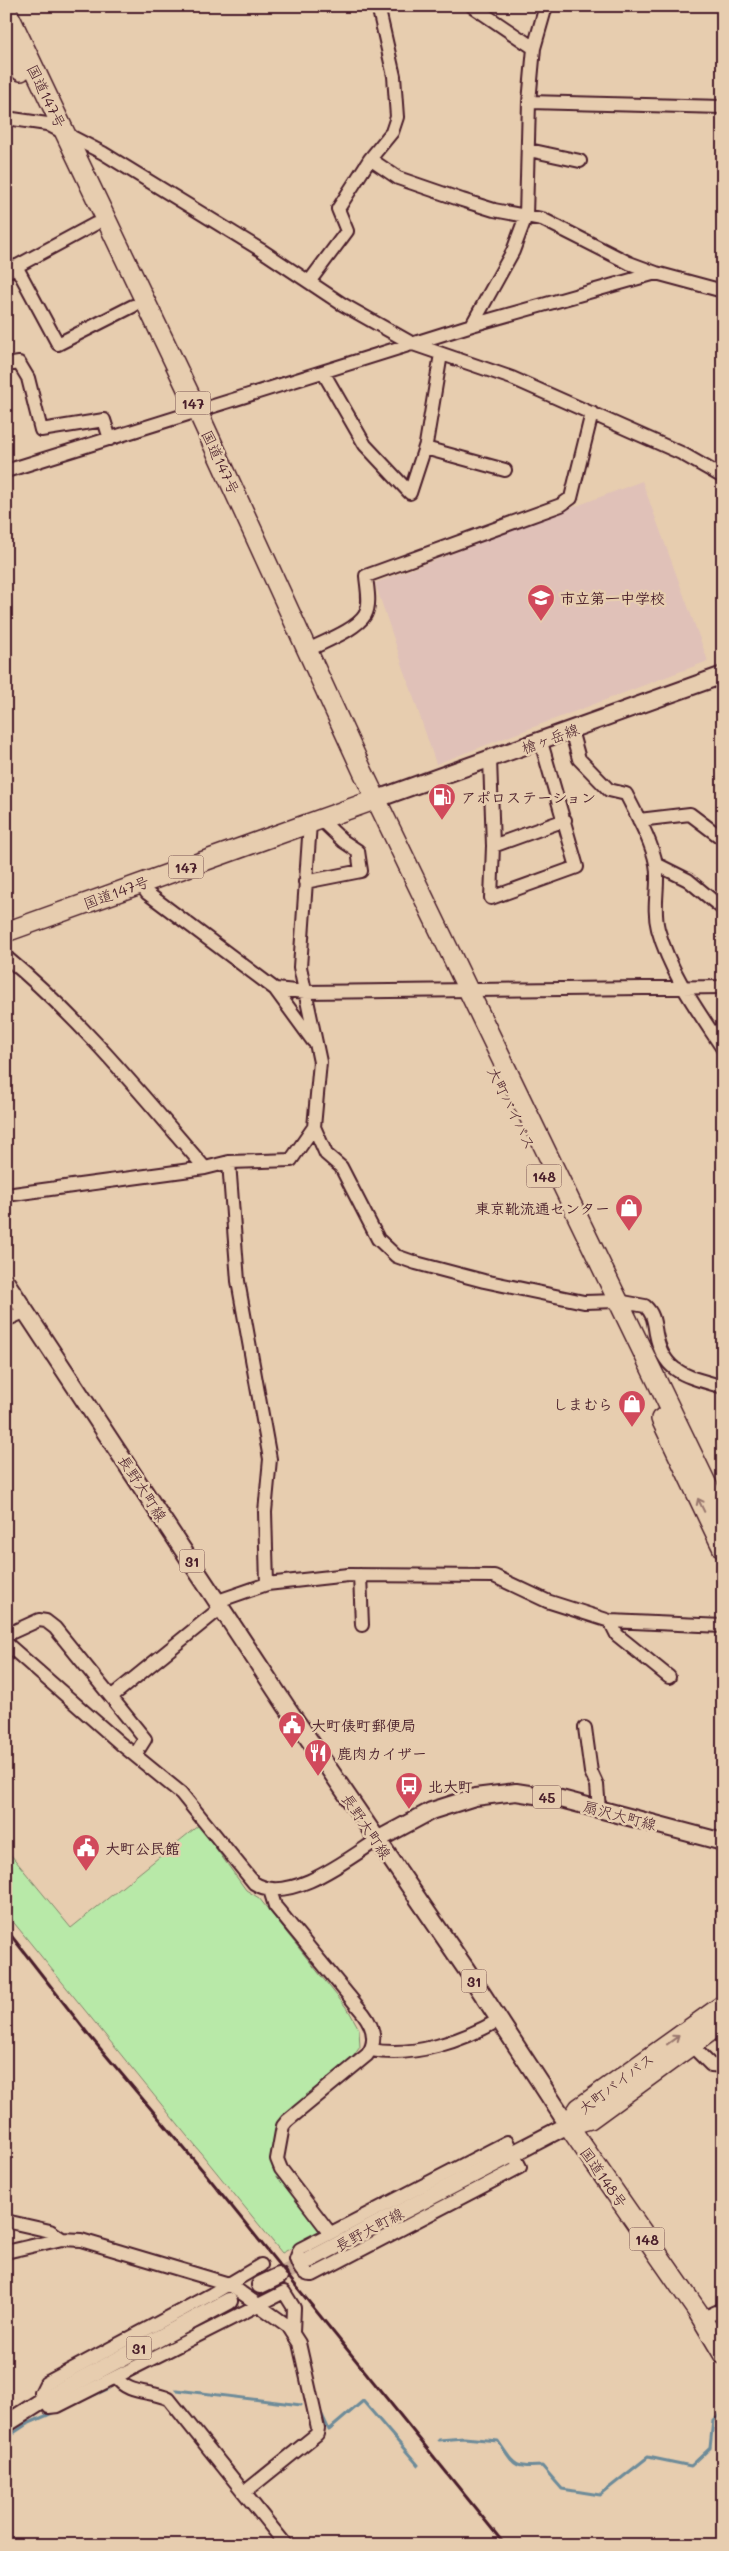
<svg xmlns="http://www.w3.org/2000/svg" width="729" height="2551" viewBox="0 0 729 2551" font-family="Mali,'Klee One',sans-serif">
<rect width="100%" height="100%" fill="#e7cdaf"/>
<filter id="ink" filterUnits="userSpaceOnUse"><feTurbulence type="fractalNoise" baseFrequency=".02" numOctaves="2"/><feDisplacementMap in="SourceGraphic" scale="10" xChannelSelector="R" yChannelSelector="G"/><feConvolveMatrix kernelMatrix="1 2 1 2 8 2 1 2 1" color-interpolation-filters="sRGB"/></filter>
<g filter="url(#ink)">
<!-- built -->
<path fill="#e0c1b8" d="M642,481L708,661L436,764L375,583Z"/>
<!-- green -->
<path fill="#b8e9a8" stroke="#81846a" d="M199,1825L246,1890L259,1898L349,2011L359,2029L360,2047L352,2058L280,2122L272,2161L320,2228L319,2234L282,2253L6,1913V1849L71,1928Z"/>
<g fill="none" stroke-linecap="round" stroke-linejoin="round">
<!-- stream -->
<path stroke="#6d8b99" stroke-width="3" d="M177,2390L301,2405
M83,2400L108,2389
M321,2413L329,2430L363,2401L418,2465
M6,2438L27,2424L57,2411
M439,2440L464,2438L498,2441C515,2465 512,2468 542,2466L562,2489L600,2495L648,2457L691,2466L710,2448L713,2420L723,2412"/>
<!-- major-tunnel -->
<path stroke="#c8aa95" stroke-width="16" stroke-dasharray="16 8" stroke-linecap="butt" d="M279,2276L309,2260"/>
<defs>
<path id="minor" d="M472,6L534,48
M529,102L723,107
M6,118L47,124L103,153L261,250L342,304L413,344L512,378L681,453L723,477
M529,150L580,161
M370,159L398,178L462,200L494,210L542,219L629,263L656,273
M16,266L58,344L133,306
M6,272L95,224
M309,282L347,231L338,209L370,159L392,132L397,117L394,76L378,6
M472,325L513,251L526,216L529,102L534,48L546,6
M6,365L19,363L28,378L41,430L104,420L110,439
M323,372L365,445L410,493L426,444L441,354
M425,448L505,470
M6,471L472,325L656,273L723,291
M308,650C323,642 356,630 365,615C371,604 367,588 366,576L561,505L571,498L592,413
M571,730L579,759L609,790L626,794C636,814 652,842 656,864C660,884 652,906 658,929C670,973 698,1011 723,1049
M490,759L493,846L491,898L577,867L541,742
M639,820L690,814L723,839
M310,823L300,967L320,1062L314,1127L326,1154L341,1167L378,1239L396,1256L416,1263L484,1281L584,1302L618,1301L645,1306C654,1314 654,1323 656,1334C664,1375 688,1376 723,1387
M493,846L565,820
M656,864L688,880L723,909
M305,882L361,871L358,851L343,841L320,819
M140,883L147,893L275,989L313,1041
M6,957C81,1019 142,1095 205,1168
M275,989L306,992L723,987
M229,1162L238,1281L270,1459L265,1512L267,1584
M6,1195L205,1168L229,1162L291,1160L314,1127
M6,1320L26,1311
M360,1575L362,1625
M218,1601L267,1584L348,1575L494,1576L547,1601L610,1621L723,1626
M610,1621L617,1635L669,1677
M6,1635L39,1620L46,1621L55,1628L145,1739L135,1755
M6,1643L121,1744L181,1793L254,1883C288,1906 348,1859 377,1840
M111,1697L222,1607
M585,1728L591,1772L597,1785L599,1809
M270,1890L275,1906L363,2013C373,2026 378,2041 367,2055L287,2121L283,2126L277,2159L281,2169L330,2233
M691,2045L711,2065L723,2066
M371,2050C414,2058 462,2041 499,2020
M507,2142L520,2167L313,2275C302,2276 299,2267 296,2259L300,2249Z
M6,2221L50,2231L62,2239
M6,2252L62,2239L81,2240L229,2284L288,2326L299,2343L318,2428L317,2434L245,2492
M261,2265L212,2294L46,2383L41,2393L49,2407L58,2406L284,2292L294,2308L293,2332
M701,2319L723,2309
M116,2377C128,2395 151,2390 169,2399L286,2545"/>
<path id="major" d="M377,799L723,675
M6,1282L286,1706L466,1969L568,2125L309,2260
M377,1840L431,1811L475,1797L516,1792L561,1799L723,1842
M260,2285L279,2276
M6,2424L50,2396L229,2301"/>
<path id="highway" d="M6,9L198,412L363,772L723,1518
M6,41L21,71
M6,932L377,799
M661,1419L723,1549
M568,2125L698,2312L723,2354
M568,2125L579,2108L723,2005
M568,2125L590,2119L723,2022"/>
</defs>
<!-- minor casing -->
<use href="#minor" stroke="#4a1f2b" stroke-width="16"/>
<!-- major casing -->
<use href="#major" stroke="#4a1f2b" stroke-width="20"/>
<!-- highway casing -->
<use href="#highway" stroke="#4a1f2b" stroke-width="22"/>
<!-- minor -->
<use href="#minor" stroke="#e7cdaf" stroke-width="12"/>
<!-- major -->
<use href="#major" stroke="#e7cdaf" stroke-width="16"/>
<!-- highway -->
<use href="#highway" stroke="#e7cdaf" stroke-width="19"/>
<!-- rail -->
<path stroke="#4a1f2b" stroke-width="3" d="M6,1929L88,2034L204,2172L505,2545"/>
</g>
<!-- one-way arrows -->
<defs><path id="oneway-shaft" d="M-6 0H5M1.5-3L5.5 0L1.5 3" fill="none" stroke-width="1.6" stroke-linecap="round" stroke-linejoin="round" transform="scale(1.25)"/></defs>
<g stroke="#98766d">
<use href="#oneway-shaft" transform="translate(701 1505) rotate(-116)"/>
<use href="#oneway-shaft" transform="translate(673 2040) rotate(-36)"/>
</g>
</g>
<!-- icons -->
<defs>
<symbol id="school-pin" viewBox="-11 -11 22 30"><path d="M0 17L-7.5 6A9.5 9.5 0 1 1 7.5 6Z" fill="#d1495b" stroke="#e7cdaf"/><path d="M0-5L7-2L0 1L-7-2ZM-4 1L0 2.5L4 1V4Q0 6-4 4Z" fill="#fff"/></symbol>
<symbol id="fuel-pin" viewBox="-11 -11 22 30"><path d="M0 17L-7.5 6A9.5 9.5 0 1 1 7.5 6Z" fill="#d1495b" stroke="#e7cdaf"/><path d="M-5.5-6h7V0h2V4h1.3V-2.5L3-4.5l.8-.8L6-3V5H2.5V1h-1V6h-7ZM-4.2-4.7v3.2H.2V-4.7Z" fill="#fff"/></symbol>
<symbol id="shop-pin" viewBox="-11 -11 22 30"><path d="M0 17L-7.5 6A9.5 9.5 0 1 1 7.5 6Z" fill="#d1495b" stroke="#e7cdaf"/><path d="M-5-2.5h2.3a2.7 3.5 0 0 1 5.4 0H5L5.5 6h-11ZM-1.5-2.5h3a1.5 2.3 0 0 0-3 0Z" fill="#fff"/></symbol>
<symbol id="civic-pin" viewBox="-11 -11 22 30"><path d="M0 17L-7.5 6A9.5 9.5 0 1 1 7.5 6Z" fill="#d1495b" stroke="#e7cdaf"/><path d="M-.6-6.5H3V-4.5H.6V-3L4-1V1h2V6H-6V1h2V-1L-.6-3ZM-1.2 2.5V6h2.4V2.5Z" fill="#fff"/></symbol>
<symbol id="restaurant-pin" viewBox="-11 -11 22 30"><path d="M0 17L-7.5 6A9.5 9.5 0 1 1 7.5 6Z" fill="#d1495b" stroke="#e7cdaf"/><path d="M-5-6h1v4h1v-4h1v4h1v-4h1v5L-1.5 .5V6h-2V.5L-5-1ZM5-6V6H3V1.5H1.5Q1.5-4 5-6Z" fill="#fff"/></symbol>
<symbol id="bus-pin" viewBox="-11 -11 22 30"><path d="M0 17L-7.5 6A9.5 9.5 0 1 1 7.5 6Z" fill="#d1495b" stroke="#e7cdaf"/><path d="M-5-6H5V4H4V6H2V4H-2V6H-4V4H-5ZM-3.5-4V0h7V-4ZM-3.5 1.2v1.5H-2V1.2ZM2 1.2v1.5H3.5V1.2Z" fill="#fff"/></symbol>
</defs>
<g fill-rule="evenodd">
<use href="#school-pin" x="525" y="582" width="32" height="43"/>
<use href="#fuel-pin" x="426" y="781" width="32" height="43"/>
<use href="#shop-pin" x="613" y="1192" width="32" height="43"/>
<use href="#shop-pin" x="616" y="1388" width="32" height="43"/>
<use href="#civic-pin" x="276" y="1709" width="32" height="43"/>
<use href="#restaurant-pin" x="302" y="1737" width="32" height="43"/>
<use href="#bus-pin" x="393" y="1770" width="32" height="43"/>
<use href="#civic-pin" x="70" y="1832" width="32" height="43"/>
</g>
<g text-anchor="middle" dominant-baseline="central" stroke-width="5" stroke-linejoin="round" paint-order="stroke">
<!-- shield labels -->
<g fill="#e7cdaf" stroke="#795353" stroke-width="1">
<rect x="175.5" y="391.5" width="35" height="23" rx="4"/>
<rect x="168.5" y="855.5" width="35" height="23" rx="4"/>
<rect x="526.5" y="1164.5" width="35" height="23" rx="4"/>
<rect x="179.5" y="1549.5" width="25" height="23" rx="4"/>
<rect x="533" y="1785.5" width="28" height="23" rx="4"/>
<rect x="461.5" y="1969.5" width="25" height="23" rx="4"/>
<rect x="629.5" y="2227.5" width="35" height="23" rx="4"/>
<rect x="126.5" y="2336.5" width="25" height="23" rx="4"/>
</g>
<g font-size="14" font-weight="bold" fill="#4a1f2b">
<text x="193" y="403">147</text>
<text x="186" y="867">147</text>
<text x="544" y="1176">148</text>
<text x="192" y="1561">31</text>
<text x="547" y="1797">45</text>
<text x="474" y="1981">31</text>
<text x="647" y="2239">148</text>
<text x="139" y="2348">31</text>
</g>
<!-- street labels -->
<g font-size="15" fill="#4a1f2b" stroke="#e7cdaf">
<text transform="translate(47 96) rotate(64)">国道147号</text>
<text transform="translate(221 462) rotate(65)">国道147号</text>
<text transform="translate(550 738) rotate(-20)">槍ヶ岳線</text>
<text transform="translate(116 892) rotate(-20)">国道147号</text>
<text transform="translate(512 1108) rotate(64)">大町バイパス</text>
<text transform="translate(143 1488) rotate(57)">長野大町線</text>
<text transform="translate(620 1815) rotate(15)">扇沢大町線</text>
<text transform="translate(367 1826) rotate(56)">長野大町線</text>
<text transform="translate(616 2083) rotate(-37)">大町バイパス</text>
<text transform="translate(604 2177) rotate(55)">国道148号</text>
<text transform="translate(369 2229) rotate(-28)">長野大町線</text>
</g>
<!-- poi labels -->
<g font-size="15" font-weight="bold" fill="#4a1f2b" stroke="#e7cdaf" text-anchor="start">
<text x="560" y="598">市立第一中学校</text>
<text x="461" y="797">アポロステーション</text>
<text x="610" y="1208" text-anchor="end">東京靴流通センター</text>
<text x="613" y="1404" text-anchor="end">しまむら</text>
<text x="311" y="1725">大町俵町郵便局</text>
<text x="337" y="1753">鹿肉カイザー</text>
<text x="428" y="1786">北大町</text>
<text x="105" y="1848">大町公民館</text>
</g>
</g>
<!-- margin -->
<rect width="729" height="2551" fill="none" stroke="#e7cdaf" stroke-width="25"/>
<rect x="12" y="12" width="704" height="2526" fill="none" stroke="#4a1f2b" stroke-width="2" filter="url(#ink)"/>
</svg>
